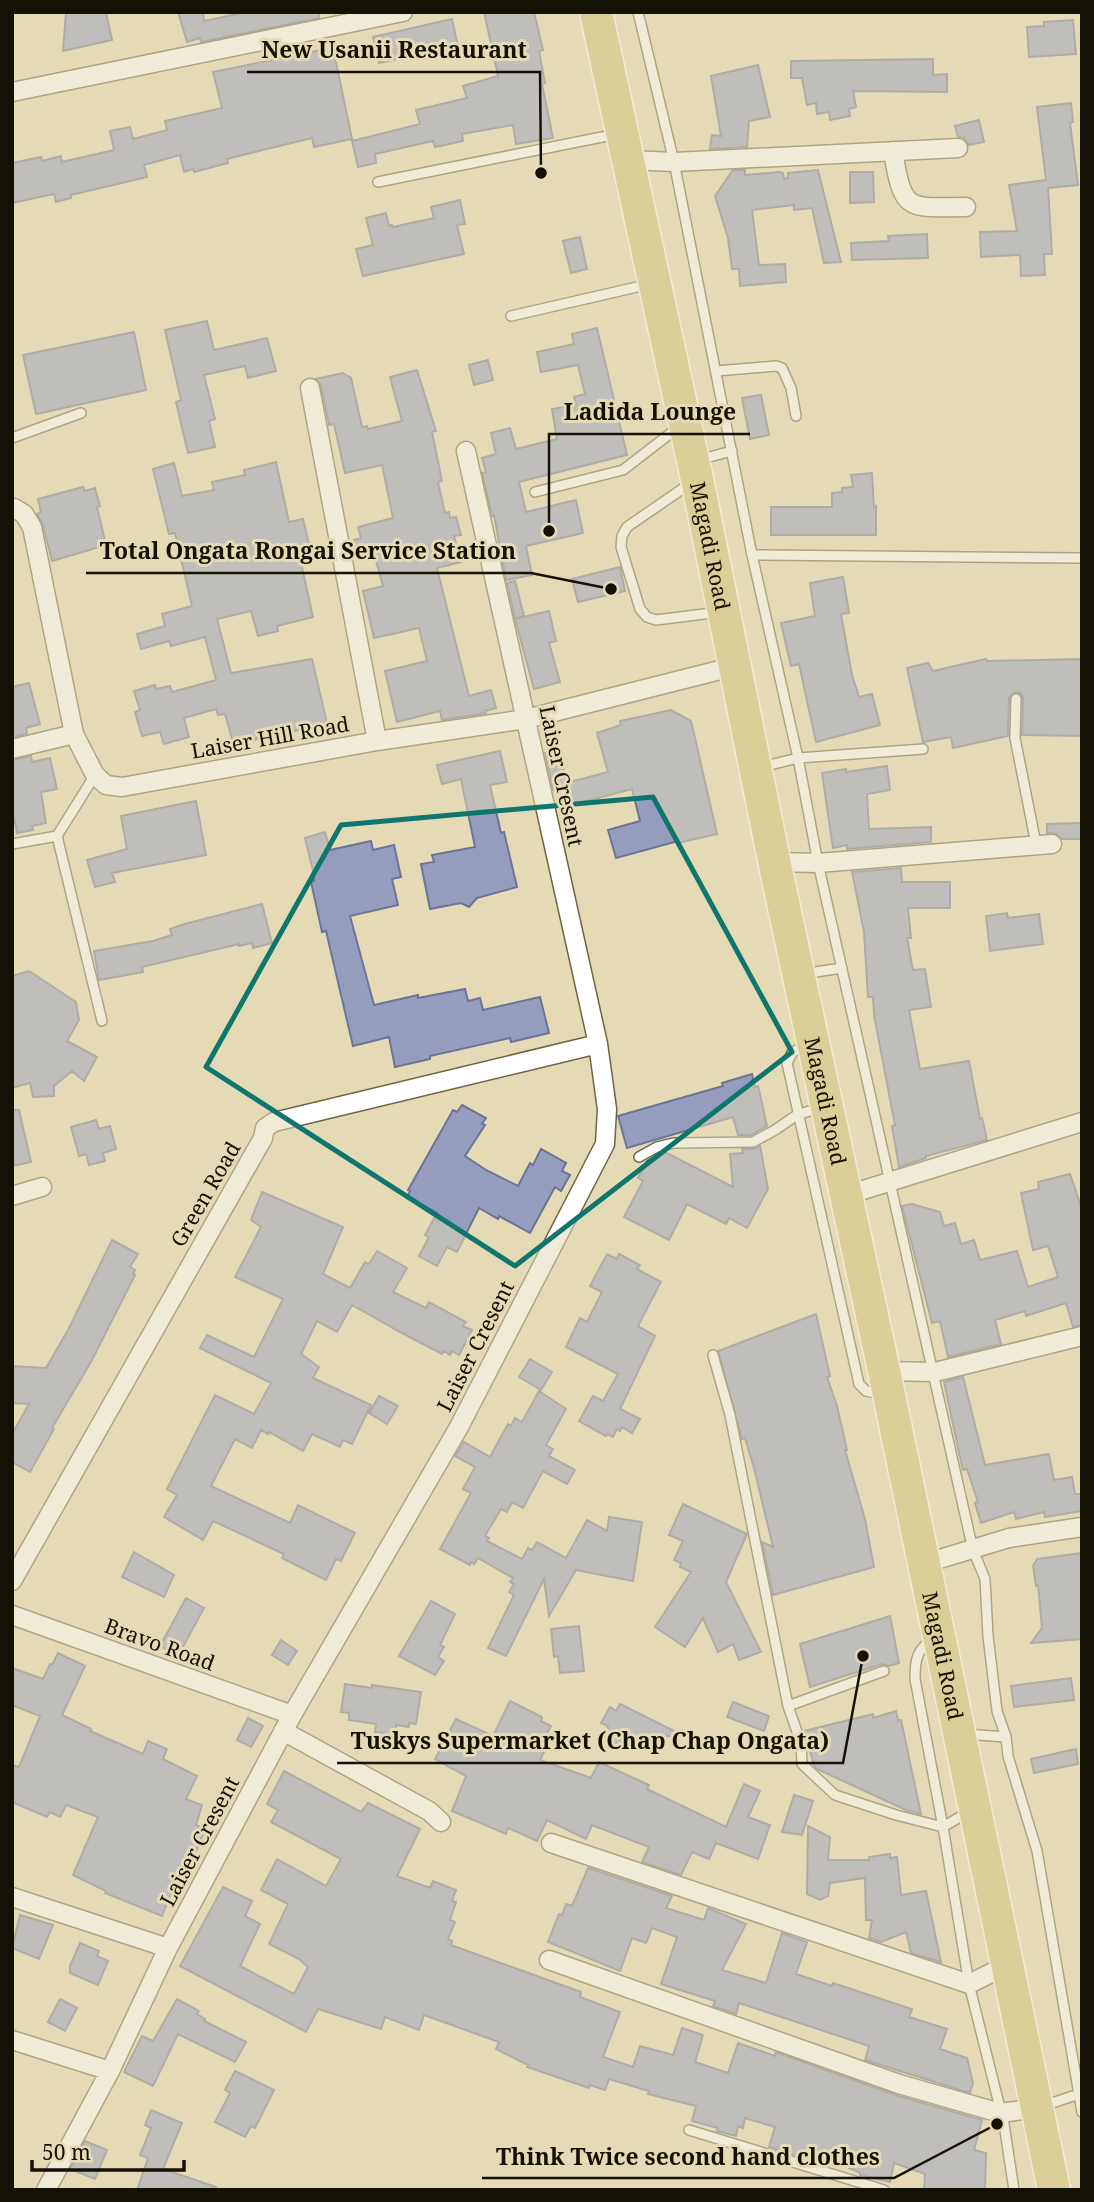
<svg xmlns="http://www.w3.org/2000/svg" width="1094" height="2202" viewBox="0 0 1094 2202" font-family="'Noto Serif',serif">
<rect width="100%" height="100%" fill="#e4dbb6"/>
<!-- building -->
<path fill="#959cbe" stroke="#6e7495" stroke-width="2" d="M66,12H106L112,40L63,51Z
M178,12H203L204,21L247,12H319V18L201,42L200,38L187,42Z
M484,12H534L543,50L539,51L545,83L542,84L553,138L516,144L513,125L462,134L463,141L435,147L433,141L375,154L376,163L358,167L352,141L420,124L416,110L467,98L463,86L498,76Z
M452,19L458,46L379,63L373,37Z
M1073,20L1076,54L1029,57L1027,27L1044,26V22Z
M321,50L322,55L332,53L336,62L352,139L314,147L312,138L227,159L228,163L194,172L193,169L184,172L180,155L144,165L147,177L71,195V198L56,202L54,194L12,203V163L41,157L42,161L61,156L62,162L114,150L110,131L130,127L133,139L167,130L165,121L222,108L213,72Z
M933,59V75L947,74V92L853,91L856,107L849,109L850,116L830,120L829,112L817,114L816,103L807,105L802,78H791V61Z
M758,65L770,117L749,121L747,147L710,149L712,135L721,136L711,76Z
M1071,103L1073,122L1070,123L1078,185L1048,188L1052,254H1044L1045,275L1021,276L1020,255L981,257L980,232L1017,231L1009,185L1046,180L1037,107Z
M979,120L984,142L969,145L964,138L958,137L955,126Z
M733,170H745V175L780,172L783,173L784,179L788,178V173L818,170L841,262L824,263L812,208L794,210V205L752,210L759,265L785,264L786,282L740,286L739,269H732L728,238L715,196Z
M850,172H873L874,202L850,203Z
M460,200L465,224L457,225L464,254L363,276L356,249L373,245L366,218L386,213L389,226L392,225L393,227L434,218L431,207Z
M927,234L928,258L852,260L851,243L889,241L888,236Z
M580,237L587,269L571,273L563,241Z
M207,321L214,350L267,338L276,371L248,378L245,366L204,375L215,419L209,421L215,447L188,453L176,402L181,400L165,330Z
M597,328L627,455L519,482L526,512L576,500L583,533L526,546L532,575L506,580L494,515L492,516L482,473L486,472L482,458L496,454L491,433L510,428L516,449L557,439L552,409L576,405L574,397L585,394L578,365L541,372L537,352L574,344L572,334Z
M134,332L146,390L36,414L23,355Z
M488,360L493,380L474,385L469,365Z
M417,370L436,431L432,432L442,481L438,482L445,513L449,512L450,518L456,517L461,535L454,536L461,562L437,568L469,696L491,690L496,708L485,711L486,713L442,720L440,711L397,722L385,671L427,661L419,628L374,638L363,591L383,586L374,554L359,558L354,540L361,538L358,527L393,518L382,465L345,473L334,424L329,425L321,386L316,379L343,373L351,378L362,427L367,426L368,429L402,421L390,377Z
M761,395L769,435L750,439L742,398Z
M276,462L289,522L303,519L313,560L301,563L313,617L277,626L278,631L258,636L251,611L217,619L231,673L312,659L327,723L291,732V729L234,746L225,714L218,715L216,709L184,718L189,737L164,744L160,732L142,736L135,712L140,710L134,691L155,685L156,689L170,686L172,692L216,680L205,637L171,646L169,641L141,649L137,634L165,626L162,614L192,606L175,533L169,534L153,469L174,463L182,496L214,490L212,482L245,475L244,470Z
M872,473L874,507L876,506V535H771V507H832V493L842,492V488L853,487L851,475Z
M83,487L85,491L95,488L100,506L97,507L106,545L52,561L43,525L37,514L41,512L38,499Z
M620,567L625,591L578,602L572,579Z
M843,577L849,613L841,614L852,675L859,697L872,694L880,725L816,742L799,664L791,666L781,623L815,616L810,583Z
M515,581L524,616L515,618L507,583Z
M549,611L556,641L549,643L560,682L534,689L515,619Z
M986,659L987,661L1082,659V736L1022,735L1023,698L1020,693L1015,692L1009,698L1008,736L953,748L951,737L923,742L907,668L928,663L933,671Z
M29,683L40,724L26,728L27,734L12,737V687Z
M671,710L691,721L717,834L678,843V841L616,858L608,830L640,821L632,789L572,805L567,788L553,790L545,753L561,751L566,783L608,772L597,733L621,725L620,721Z
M500,751L507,782L490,785L501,833L504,832L517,887L477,898L469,907L461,903L430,909L421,864L434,862L432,855L475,847L461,779L442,784L437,765Z
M31,756L32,762L50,758L57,789L41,792L46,823L32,826L33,830L17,833L12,807V760Z
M887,766L890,790L867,794L869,829L931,827V842L847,849V845L833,848L822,773L846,769V772Z
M196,801L206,855L112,873L115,882L95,887L87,860L127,849L121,816Z
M1082,823V839H1062L1056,834L1047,833V824Z
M325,832L330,850L371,841L373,850L394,845L401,877L392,879L398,905L350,916L374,1005L418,995V998L465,989L468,1001L480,998L483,1010L540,997L549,1033L511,1042L510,1038L430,1056V1059L395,1067L389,1037L353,1046L326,931L322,932L311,882L314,881L313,871L305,838Z
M901,868L902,882H950V908H908L911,938H907L913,970L925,969L931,1007L909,1010L920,1069L969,1061L980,1119L982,1118L987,1140L926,1156V1158L899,1167L892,1126L895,1125L874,1015L873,997H868L864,932L852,872Z
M262,904L272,943L253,948L252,943L239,946V944L142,967L143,972L99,980L94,951L153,941L172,935L170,929L181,925Z
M1007,913L1008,918L1039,914L1043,944L990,951L986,916Z
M29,971L76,1002L79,1020L67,1041L97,1057L84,1081L72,1071L54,1086V1096L33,1097L30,1083L12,1088V976Z
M752,1074L755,1087L758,1086L767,1126L751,1135H738L733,1117L627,1148L618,1116L723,1086L722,1083Z
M462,1105L486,1118L482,1124L485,1125L465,1156L486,1170L518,1186L530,1163L533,1165L541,1149L566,1163L562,1171L570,1175L561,1191L555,1187L530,1233L499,1216L498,1219L479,1208L457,1252L447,1247L437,1266L419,1256L429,1237L425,1235L437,1213L407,1197L410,1191L408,1190L453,1110L457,1112Z
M12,1110H19L31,1162L12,1166Z
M96,1120L99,1129L110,1126L116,1149L103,1153L105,1161L89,1165L86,1154L79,1156L71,1127Z
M760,1146L768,1189L747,1228L729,1218L726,1224L687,1204L669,1240L624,1217L643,1181L638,1178L647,1161L660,1154L665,1152L733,1187L730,1154L743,1153L742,1149H754Z
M1070,1174L1082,1209V1325L1073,1327L1066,1303L1026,1316L1025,1311L995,1320L1001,1344L948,1357L940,1321L932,1323L902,1206L912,1204L940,1212L944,1226L955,1223L961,1244L974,1240L980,1260L1017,1251L1028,1287L1058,1277L1048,1246L1033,1250L1021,1193L1039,1189L1038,1182Z
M262,1192L343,1227L323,1274L350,1288L365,1262L369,1264L377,1251L407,1268L393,1292L426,1308L429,1302L466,1322L463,1326L472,1330L459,1355L452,1351L450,1355L444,1351L442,1354L402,1333L352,1305L337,1332L317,1321L301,1354L319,1367L313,1378L371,1405L352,1444L343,1440L340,1447L312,1434L303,1451L269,1432L268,1434L261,1430L252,1448L235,1439L211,1486L290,1523L298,1505L355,1533L341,1561L336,1559L326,1580L282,1558L284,1554L213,1521L203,1540L164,1517L177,1495L167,1489L215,1395L254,1414L271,1383L200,1348L207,1335L254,1357L283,1299L235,1277L261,1227L251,1220Z
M112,1240L138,1254L130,1267L135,1270L133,1274L135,1275L92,1360L52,1428L54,1429L30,1472L12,1462V1434L29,1404L12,1403V1366L46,1368L68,1330Z
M607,1254L617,1259L619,1254L640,1265L637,1269L661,1282L638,1326L655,1336L620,1409L640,1419L632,1433L622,1427L620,1431L617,1429L613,1437L607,1434L606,1436L579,1421L593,1396L603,1401L618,1374L566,1347L580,1318L587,1322L602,1292L590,1286Z
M816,1314L830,1376L827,1377L837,1406L847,1450H845L865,1519L874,1567L773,1595L762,1542L773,1547L754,1468L745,1438L742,1439L718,1351Z
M530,1359L552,1372L541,1390L519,1377Z
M963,1377L985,1465L1049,1454L1054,1480L1072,1477L1075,1494H1082V1511L1045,1517L1044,1512L1016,1519L1014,1512L981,1523L975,1503L978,1502L967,1469L963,1470L960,1457L944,1382Z
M539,1391L566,1409L546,1445L553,1449L549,1456L575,1470L567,1484L543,1471L523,1508L512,1502L507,1512L501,1509L485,1536L489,1538L487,1541L522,1559L528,1548L532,1550L537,1542L566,1558L587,1520L607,1531L609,1517L642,1522L633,1581L576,1570L549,1616L544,1579L506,1656L488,1648L514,1595L509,1592L514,1584L510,1582L513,1578L478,1558L474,1564L471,1562L470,1565L440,1549L471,1493L463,1489L475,1467L455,1456L464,1442L490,1457L508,1424L511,1426L515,1418L522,1422Z
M379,1396L398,1406L387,1424L369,1413Z
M683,1504L747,1534L726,1582L761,1652L739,1660L733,1644L718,1652L703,1618L685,1647L655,1627L691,1572L680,1567L681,1563L674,1560L683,1541L669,1535Z
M134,1552L174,1575L164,1597L122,1577Z
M1082,1553V1639L1031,1643L1042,1628L1038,1585L1036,1586L1033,1566L1037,1559Z
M186,1598L204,1608L178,1656L160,1646Z
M431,1601L455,1614L440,1645L444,1647L438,1657L444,1661L435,1675L399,1656Z
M890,1616L899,1663L889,1666L882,1664L810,1687L800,1644Z
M579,1626L584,1671L560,1673L558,1656L554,1657L551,1629Z
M281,1640L297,1651L288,1665L272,1655Z
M58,1653L85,1666L62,1715L91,1729L90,1731L143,1754L148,1741L167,1749L163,1759L197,1776L186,1799L202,1805L196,1825L205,1829L177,1899L170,1896L162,1916L105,1893L106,1891L73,1875L98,1817L66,1805L60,1817L50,1812L47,1817L12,1802V1765L19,1767L40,1716L12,1705V1668L43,1679L50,1664L52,1665Z
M1071,1678L1074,1700L1014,1707L1011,1686Z
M345,1684L372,1688V1685L421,1692L416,1724L409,1723V1727L396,1725L395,1735L375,1732L376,1724L349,1720V1713L341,1712Z
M510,1701L542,1717L541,1721L551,1726L546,1735L551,1738L540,1760L591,1778L599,1762L649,1785L647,1789L726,1827L744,1784L760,1791L748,1817L770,1825L758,1859L716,1843L709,1859L692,1852L681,1875L642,1862L649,1847L592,1825L586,1839L547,1820L537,1841L508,1828L506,1834L452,1811L466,1776L435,1759L456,1719L493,1736Z
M733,1702L769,1716L764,1731L727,1717Z
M620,1704L686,1737L651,1735L644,1748L623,1737L618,1746L602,1737L608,1726L601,1723L610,1707L616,1711Z
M896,1711L898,1720H901L921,1814L906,1810L817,1769L814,1765L804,1731L873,1714V1718Z
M248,1718L263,1726L251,1747L237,1740Z
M1076,1749L1078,1764L1034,1773L1031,1759Z
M284,1771L361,1812L368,1803L420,1829L397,1876L430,1888L433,1881L456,1890L452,1901L456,1902L450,1920L455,1922L448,1939L452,1941L451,1945L581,1992L580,1997L620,2012L603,2057L633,2067L640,2046L673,2055L682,2028L703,2035L695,2062L728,2073L738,2043L775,2056L776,2052L895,2095L982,2120L974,2150L986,2153L985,2190H924L925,2174L894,2163L890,2182L860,2175V2173L824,2156L821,2163L769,2147L775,2127L745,2118L743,2128L738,2126L736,2136L717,2131L718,2128L692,2121L696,2106L648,2094L649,2091L609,2079L605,2090L590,2085L589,2088L527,2067L528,2065L496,2049L499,2042L424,2015L419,2030L385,2017L381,2029L318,2009L306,2032L182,1967L180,1966L223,1887L252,1901L245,1916L260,1924L240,1966L294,1994L308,1967L299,1959L269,1944L288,1904L261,1890L277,1859L326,1886L341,1859L271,1822L278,1810L267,1804Z
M794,1795L813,1801L802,1835L782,1832Z
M808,1826L830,1837L828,1860H869V1857L890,1854V1858L897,1857L901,1895L926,1891L941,1962L911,1953L906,1932L881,1942L869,1938L872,1920H866L865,1878L830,1883L828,1896L820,1900L807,1894Z
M588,1868L672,1896L666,1908L704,1920L708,1908L746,1924L722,1970L766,1983L782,1933L807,1942L796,1974L832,1986L833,1983L912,2009L909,2017L947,2029L940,2049L967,2058L973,2083L970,2093L865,2060L869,2046L739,2003L736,2014L713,2006L715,2001L661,1984L677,1937L652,1928L646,1943L632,1938L620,1971L548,1942L559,1914L562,1915L566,1904L572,1906Z
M20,1915L53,1925L39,1959L12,1948Z
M80,1943L99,1951L97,1956L108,1961L98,1985L70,1973V1966Z
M60,1999L77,2008L65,2031L48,2022Z
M177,1999L199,2011L197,2014L205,2019L204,2021L246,2042L235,2062L178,2034L153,2086L124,2072L142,2036L153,2041Z
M235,2071L274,2090L255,2128L251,2126L245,2137L215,2122L230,2093L225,2090Z
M151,2110L182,2123L163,2169L216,2187V2190H137L148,2158L140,2155L151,2128L145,2125Z
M85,2141L107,2150L95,2179L70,2169Z"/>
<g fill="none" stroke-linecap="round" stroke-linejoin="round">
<defs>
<path id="lane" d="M638,12L674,162L752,555L798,758L818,863L973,1550L985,1579L988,1636L997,1711L1006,1737L1008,1756L1037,1851L1082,2112
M378,182L617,134
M511,316L650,284
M716,371L776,366L782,368L791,388L796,416
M12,438L81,413
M698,460L732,451
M691,483L627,527L622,536L621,547L640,609L647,617L656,620L720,612
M535,492L623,470L680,426
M752,555L1082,558
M1016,699L1015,738L1036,844
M762,767L798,758L923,749
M95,775L57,836L102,1021
M12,844L57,836
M802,974L842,968
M809,1042L792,1053L787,1063L859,1384L866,1391L884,1395
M639,1157L657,1147L674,1143L753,1142L775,1130L797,1115L822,1107
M713,1355L730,1415L788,1706L801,1743L802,1764L835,1795L896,1815L943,1827L970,1811
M933,1639C916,1650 915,1661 915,1679L943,1827L969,1984L1004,2124L1014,2190
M788,1706L884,1671
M965,1734L1006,1737
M1043,2106L1082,2093
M689,2130L884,2190"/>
<path id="street" d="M12,92L403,12
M893,151C903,214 908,207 966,207
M629,160L674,162L958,148
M310,388L377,741
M12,509L14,508L24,514L32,527L74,734L95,775L106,785L122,787L377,741L526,719L736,666
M12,749L74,734
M775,862L818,863L1052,844
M847,1195L1082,1122
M12,1196L42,1187
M884,1371L935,1372L1082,1336
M923,1564L1009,1538L1082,1527
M12,1581L263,1138L265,1128L274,1122L598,1044
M12,1615L292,1715
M283,1731L429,1811L441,1822
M551,1843L969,1984L1007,1965
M12,1897L168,1948
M549,1960L899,2084L1000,2113L1038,2108
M12,2040L110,2071
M46,2190L110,2071L168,1948L292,1715L459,1427L605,1144L607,1109L598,1044L466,451"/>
<g id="highway">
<path id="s1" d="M596,12L697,479L777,875L884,1371L1054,2190"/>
</g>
</defs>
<!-- lane casing -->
<use href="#lane" stroke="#6d6543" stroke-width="12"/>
<!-- street casing -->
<use href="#street" stroke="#6d6543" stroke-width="21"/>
<!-- highway casing -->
<use href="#highway" stroke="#fff" stroke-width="35"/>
<!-- lane -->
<use href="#lane" stroke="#fff" stroke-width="9"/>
<!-- street -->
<use href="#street" stroke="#fff" stroke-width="18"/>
<!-- highway -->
<use href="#highway" stroke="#d1c077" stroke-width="32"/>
</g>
<!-- marked area -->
<path d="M0 0H1094V2202H0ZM653,797L792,1052L515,1266L206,1067L341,825Z" fill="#e4dbb6" fill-opacity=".55" fill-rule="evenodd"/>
<path fill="none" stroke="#0f766e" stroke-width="5" stroke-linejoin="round" d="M653,797L792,1052L515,1266L206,1067L341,825Z"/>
<g text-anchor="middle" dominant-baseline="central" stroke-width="6" stroke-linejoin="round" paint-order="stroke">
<!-- street labels -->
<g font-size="21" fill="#141105" stroke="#e4dbb6">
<text stroke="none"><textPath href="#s1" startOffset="546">Magadi Road</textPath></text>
<text transform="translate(270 737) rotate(-10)">Laiser Hill Road</text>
<text transform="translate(562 776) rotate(78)">Laiser Cresent</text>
<text stroke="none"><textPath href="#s1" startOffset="1113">Magadi Road</textPath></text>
<text transform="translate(205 1194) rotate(-60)">Green Road</text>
<text transform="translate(475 1346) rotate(-63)">Laiser Cresent</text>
<text transform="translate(160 1644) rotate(20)">Bravo Road</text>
<text stroke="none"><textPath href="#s1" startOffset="1680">Magadi Road</textPath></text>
<text transform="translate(199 1841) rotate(-62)">Laiser Cresent</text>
</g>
</g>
<!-- callouts -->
<path fill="none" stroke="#141105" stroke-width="2.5" d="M541 173L540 72H247M549 531L549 434H750M611 589L531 573H86M863 1656L843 1763H337M997 2124L894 2178H482"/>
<g fill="#141105" stroke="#e4dbb6" stroke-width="2.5">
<circle cx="541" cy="173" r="7"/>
<circle cx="549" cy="531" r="7"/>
<circle cx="611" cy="589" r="7"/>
<circle cx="863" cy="1656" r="7"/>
<circle cx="997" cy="2124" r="7"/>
</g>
<g font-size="23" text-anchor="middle" font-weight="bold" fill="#141105" stroke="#e4dbb6" stroke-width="6" stroke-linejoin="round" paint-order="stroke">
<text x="394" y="58">New Usanii Restaurant</text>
<text x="650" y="420">Ladida Lounge</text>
<text x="308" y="559">Total Ongata Rongai Service Station</text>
<text x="590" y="1749">Tuskys Supermarket (Chap Chap Ongata)</text>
<text x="688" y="2165">Think Twice second hand clothes</text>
</g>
<!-- border -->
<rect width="1094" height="2202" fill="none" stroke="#141105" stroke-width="28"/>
<!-- scale -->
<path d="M32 2160v10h152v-10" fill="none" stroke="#141105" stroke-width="3.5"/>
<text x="42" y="2160" font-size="21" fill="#141105" stroke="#e4dbb6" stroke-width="5" paint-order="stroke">50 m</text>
</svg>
